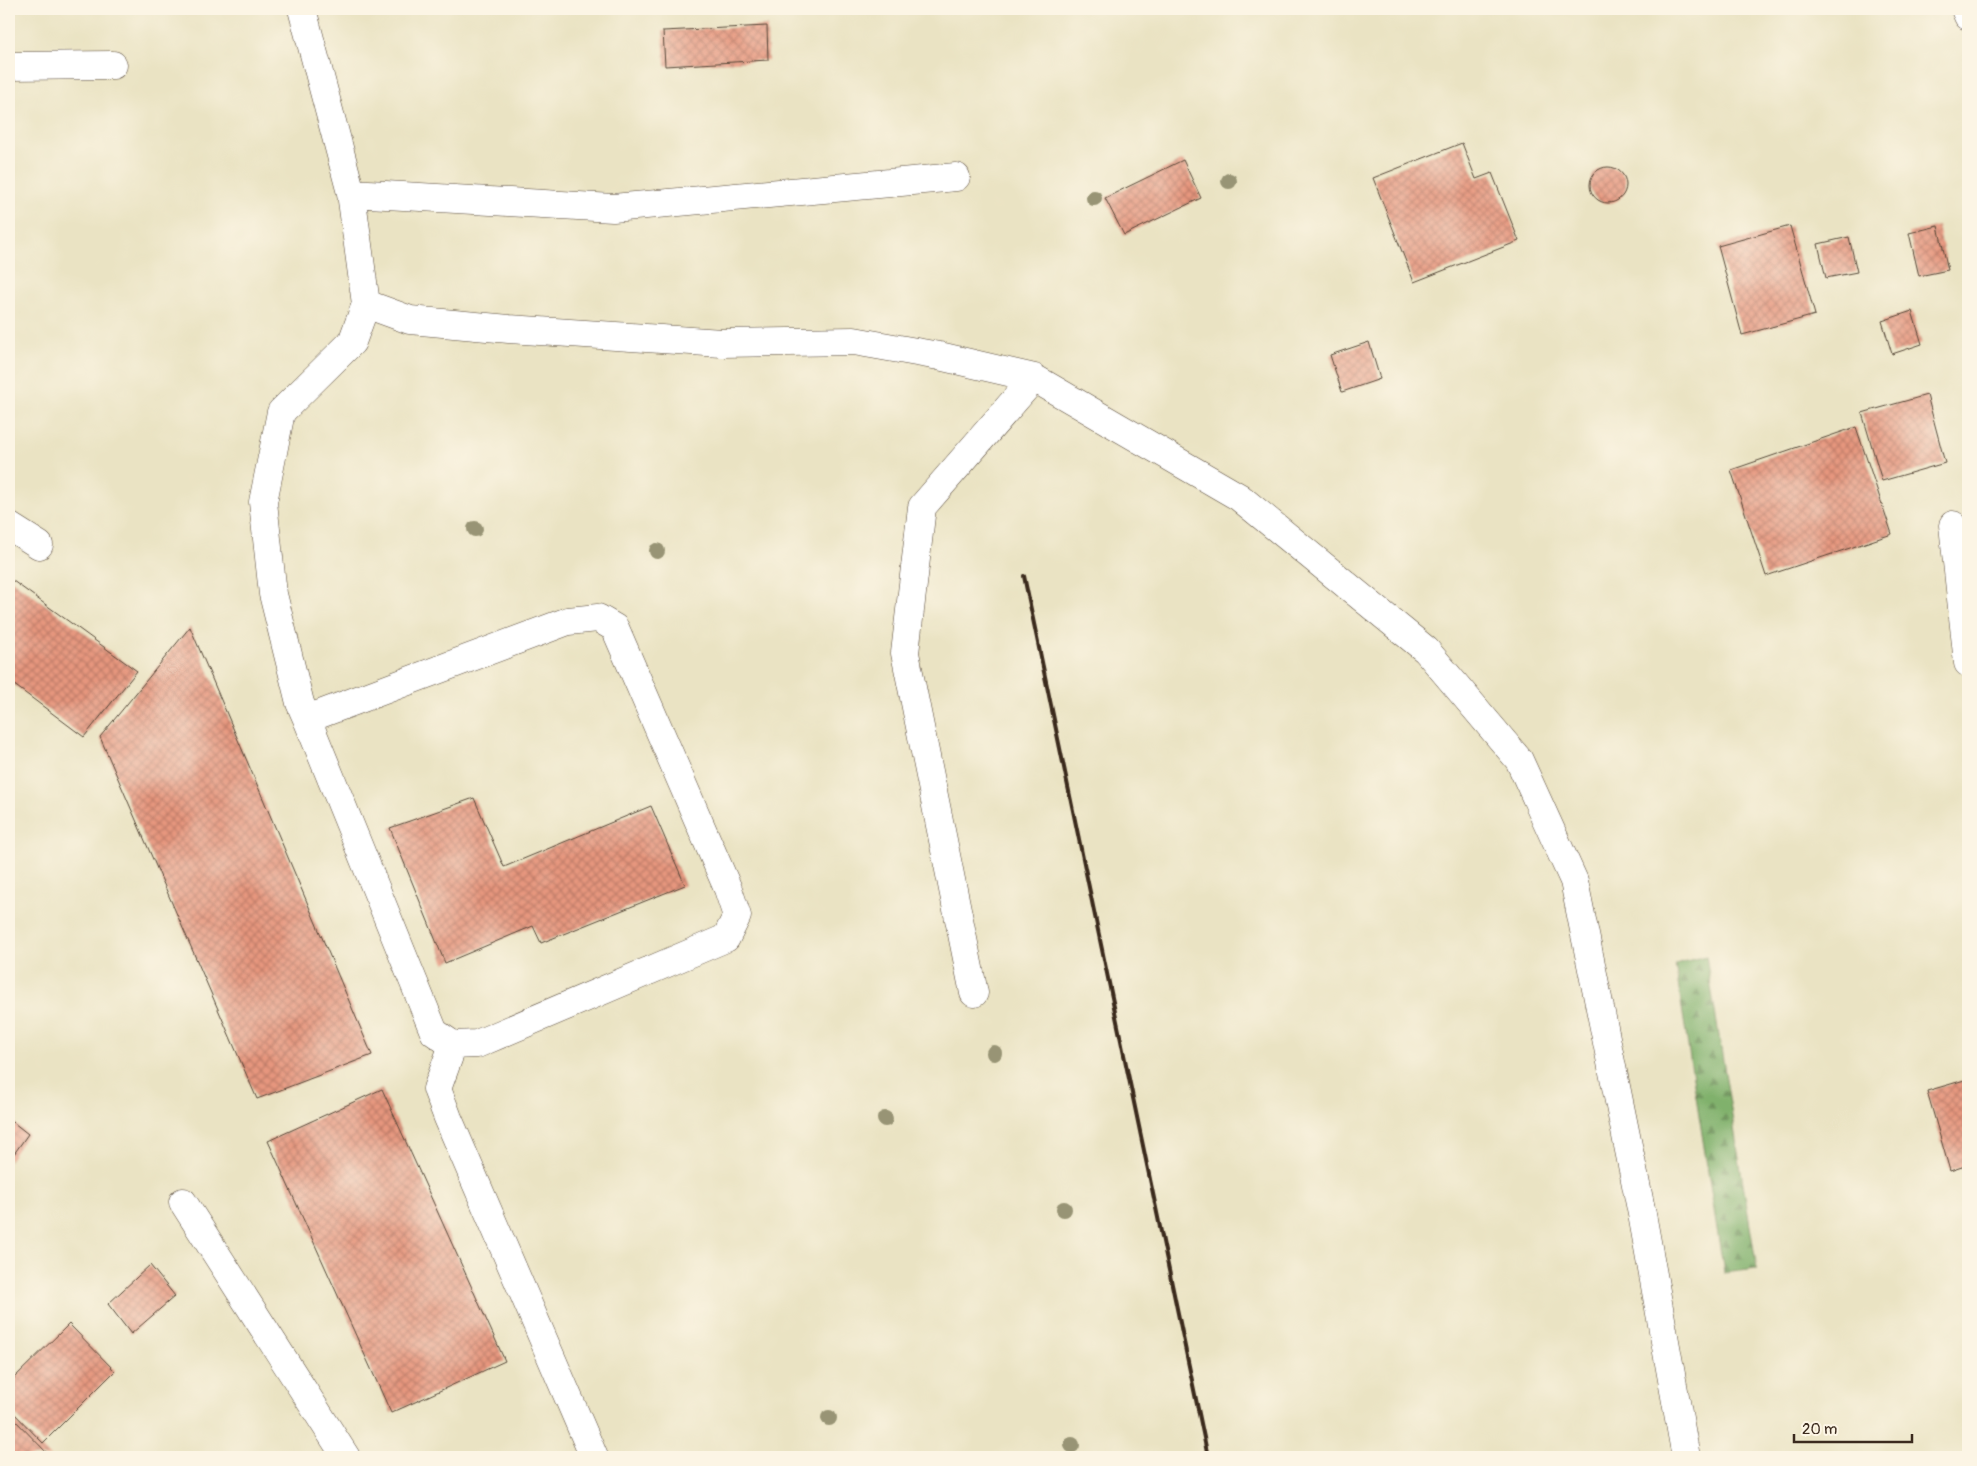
<svg xmlns="http://www.w3.org/2000/svg" width="1977" height="1466" viewBox="0 0 1977 1466" font-family="Pangolin,sans-serif">
<defs>
<pattern id="forest-firs" width="22" height="20" patternUnits="userSpaceOnUse" patternTransform="scale(1.25)"><rect width="22" height="20" fill="#80b16c"/><path d="M5 1l3.5 6h-7zM16 11l3.5 6h-7z" fill="#6a9058"/></pattern>
<pattern id="building-cross-hatch" width="8" height="8" patternUnits="userSpaceOnUse" patternTransform="scale(1.25)"><rect width="8" height="8" fill="#e6967e"/><path d="M0 0l8 8M0 8l8-8" fill="none" stroke="#bc7b67"/></pattern>
</defs>
<rect width="100%" height="100%" fill="#fcf5e5"/>
<filter id="ink" filterUnits="userSpaceOnUse"><feTurbulence type="fractalNoise" baseFrequency=".02" numOctaves="2"/><feDisplacementMap in="SourceGraphic" scale="10" xChannelSelector="R" yChannelSelector="G"/><feConvolveMatrix kernelMatrix="1 2 1 2 8 2 1 2 1" color-interpolation-filters="sRGB"/></filter>
<filter id="wash" filterUnits="userSpaceOnUse"><feTurbulence type="fractalNoise" baseFrequency=".0096" numOctaves="4" result="noise"/><feDisplacementMap in="SourceGraphic" scale="20" xChannelSelector="R" yChannelSelector="G"/><feGaussianBlur stdDeviation="1.12" result="paint"/><feColorMatrix in="noise" values="0 0 0 0 0 0 0 0 0 0 0 0 0 0 0 0 0 1.4 0 .05"/><feComposite in="paint" operator="in"/></filter>
<g filter="url(#wash)">
<rect width="100%" height="100%" fill="#eae3c3"/>
<!-- forest -->
<path fill="url(#forest-firs)" stroke="#5e6e45" d="M1706,956L1757,1269L1724,1273L1675,964Z"/>
<g id="blocks">
<!-- building -->
<path fill="url(#building-cross-hatch)" d="M767,26L768,60L665,66L663,31Z
M1462,143L1476,179L1492,173L1519,241L1414,282L1373,178Z
M1183,160L1201,198L1124,235L1105,198Z
M1590 185a18 18 0 1 1 36 0a18 18 0 1 1-36 0Z
M1790,226L1815,315L1742,335L1718,246Z
M1938,226L1948,270L1919,276L1909,233Z
M1849,237L1857,272L1826,278L1818,244Z
M1912,311L1922,344L1892,354L1882,321Z
M1369,342L1380,379L1342,392L1330,355Z
M1927,395L1945,463L1882,481L1862,413Z
M1856,427L1892,534L1766,576L1731,470Z
M9,578L137,671L84,737L9,681Z
M190,627L372,1055L257,1099L100,737Z
M474,798L504,867L651,806L685,885L541,943L533,926L445,963L390,828Z
M1968,1079V1165L1950,1171L1927,1091Z
M382,1089L505,1361L391,1413L268,1141Z
M9,1119L28,1134L9,1161Z
M150,1265L175,1296L131,1334L108,1304Z
M69,1324L115,1371L43,1443L9,1408V1383Z
M9,1414L51,1457H9Z"/>
</g>
</g>
<g filter="url(#ink)">
<use href="#blocks" fill-opacity="0" stroke="#554637" stroke-width="1"/>
<g fill="none" stroke-linecap="round" stroke-linejoin="round">
<defs>
<path id="minor" d="M302,9L351,193L366,304L352,342L281,412L263,502L273,594L300,703L307,719L434,1032L453,1045L477,1044L726,938L737,916L728,889L615,628L598,618L568,621L307,719
M1965,9L1968,16
M9,66L113,65
M351,193L613,208L956,177
M366,304L410,320L509,329L722,343L854,341L939,356L1034,378L1239,497L1426,650L1519,760L1574,881L1642,1214L1686,1457
M1953,525L1968,663
M9,526L39,545
M974,993L905,653L922,507L1034,378
M453,1045L437,1089L448,1118L594,1457
M183,1202L346,1457"/>
</defs>
<!-- minor casing -->
<use href="#minor" stroke="#554637" stroke-width="29"/>
<!-- minor -->
<use href="#minor" stroke="#fff" stroke-width="28"/>
<!-- rail -->
<path stroke="#3b2a1e" stroke-width="4" d="M1024,576L1208,1457"/>
</g>
<!-- trees -->
<g fill="#989475">
<circle cx="1229" cy="181" r="8"/>
<circle cx="1094" cy="198" r="8"/>
<circle cx="475" cy="529" r="8"/>
<circle cx="657" cy="551" r="8"/>
<circle cx="994" cy="1053" r="8"/>
<circle cx="885" cy="1119" r="8"/>
<circle cx="1064" cy="1209" r="8"/>
<circle cx="829" cy="1418" r="8"/>
<circle cx="1072" cy="1445" r="8"/>
</g>
</g>
<!-- margin -->
<rect width="1977" height="1466" fill="none" stroke="#fcf5e5" stroke-width="30"/>
<!-- scale -->
<path d="M1794 1434v8h118v-8" fill="none" stroke="#3b2a1e" stroke-width="2.5"/>
<text x="1802" y="1434" font-size="15" fill="#3b2a1e" stroke="#fcf5e5" stroke-width="4" paint-order="stroke">20 m</text>
</svg>
